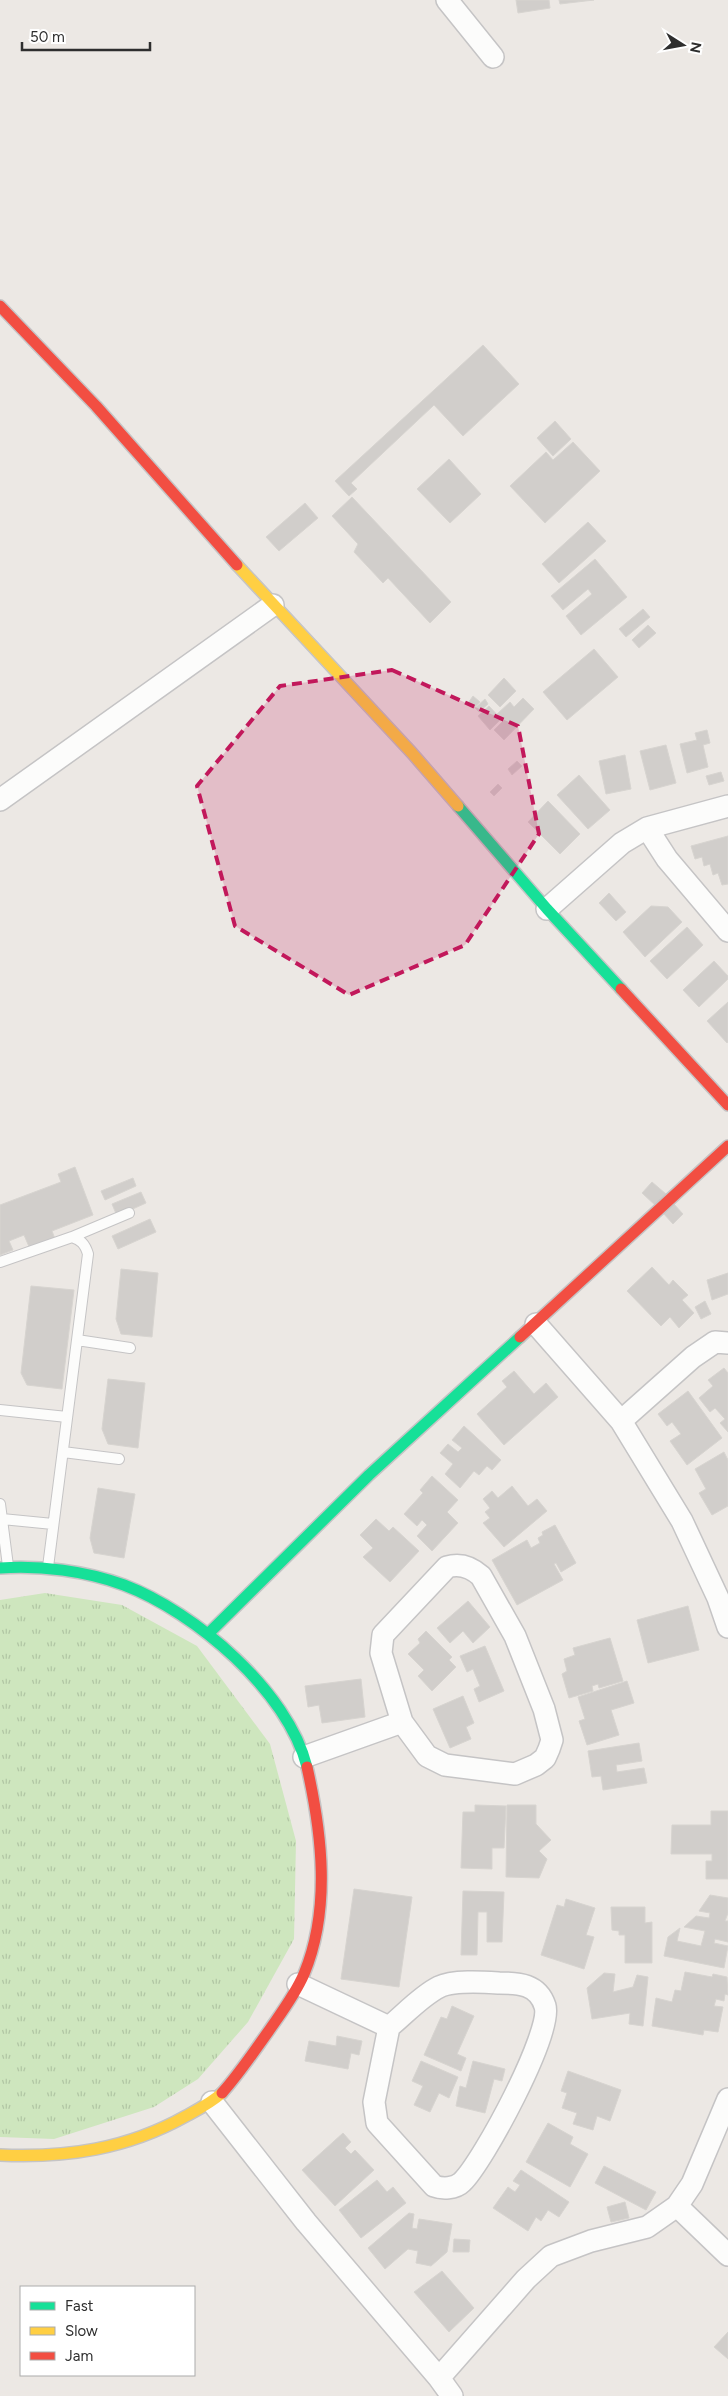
<svg xmlns="http://www.w3.org/2000/svg" width="728" height="2396" viewBox="0 0 728 2396" font-family="Figtree,sans-serif">
<defs>
<pattern id="grass-tufts" width="24" height="20" patternUnits="userSpaceOnUse" patternTransform="scale(1.25)"><rect width="24" height="20" fill="#cee6be"/><path d="M3 7l-1-3M5 7V3M7 7l1-3M15 17l-1-3M17 17v-4M19 17l1-3" fill="none" stroke="#b1c6a4"/></pattern>
</defs>
<rect width="100%" height="100%" fill="#ece8e4"/>
<!-- grass -->
<path fill="url(#grass-tufts)" d="M45,1593L122,1605L197,1646L270,1744L296,1841L294,1939L248,2022L198,2079L154,2107L54,2139L0,2137V1600Z"/>
<!-- building -->
<path fill="#d1cecb" stroke="#d7d4d0" d="M516,0H549L550,8L518,13Z
M559,0H594L560,4Z
M483,345L519,384L463,436L434,405L351,483L357,489L349,496L335,481Z
M555,421L571,439L553,456L537,438Z
M573,442L600,471L545,523L510,486L546,452L553,460Z
M449,459L481,494L450,523L417,489Z
M352,497L451,602L430,623L388,578L383,583L354,552L358,544L332,516Z
M305,503L318,518L279,551L266,537Z
M588,522L606,541L559,583L542,564Z
M595,559L627,597L581,635L566,616L592,594L588,589L563,610L551,596Z
M643,609L650,617L626,637L619,629Z
M648,625L656,633L639,648L632,640Z
M594,649L618,677L567,720L543,692Z
M504,678L516,691L500,707L488,695Z
M473,696L480,702L474,708L468,703Z
M523,698L534,709L504,740L494,730L504,720L497,714L510,702L514,707Z
M485,699L488,704L479,712L475,708Z
M489,706L501,719L490,730L478,716Z
M707,730L710,743L703,745L708,767L687,773L680,744L697,740L695,733Z
M666,745L676,783L650,790L640,751Z
M625,755L631,789L606,794L599,761Z
M517,761L522,766L512,775L508,769Z
M721,772L724,781L709,785L706,776Z
M579,775L610,810L588,829L557,795Z
M498,784L502,788L494,796L490,792Z
M548,801L580,834L560,854L528,822Z
M728,836V884L722,885L718,873L713,875L710,864L704,866L702,857L695,859L691,846Z
M609,893L626,912L616,921L599,903Z
M651,906L668,907L682,922L645,957L623,932Z
M687,927L703,945L667,979L650,961Z
M714,961L728,976V979L699,1007L683,990Z
M728,1002V1042L727,1043L707,1021Z
M75,1167L93,1215L52,1231L55,1239L30,1249L24,1235L9,1241L13,1250L0,1255V1205L61,1182L58,1174Z
M133,1178L136,1186L105,1200L101,1191Z
M652,1182L666,1194L656,1206L642,1193Z
M141,1192L146,1203L117,1216L112,1204Z
M673,1203L683,1214L673,1224L663,1213Z
M150,1219L156,1232L118,1249L112,1236Z
M652,1267L669,1285L673,1280L688,1295L682,1300L694,1313L679,1328L670,1317L661,1326L627,1291Z
M121,1269L158,1273L152,1337L121,1334L116,1319Z
M728,1273V1294L712,1300L707,1280Z
M31,1286L74,1290L62,1389L27,1385L21,1373Z
M705,1301L711,1314L701,1319L695,1307Z
M724,1368L728,1373V1432L720,1423L725,1419L715,1408L710,1412L699,1398L713,1386L708,1380Z
M514,1371L534,1394L546,1383L558,1397L504,1445L477,1414L507,1387L502,1381Z
M108,1379L145,1383L138,1448L108,1444L102,1429Z
M688,1391L722,1438L687,1465L670,1441L681,1434L672,1422L667,1426L658,1414Z
M464,1426L501,1460L492,1470L487,1466L479,1475L474,1471L460,1488L445,1474L453,1464L440,1453L448,1444L458,1452L462,1448L452,1440Z
M724,1452L728,1460V1506L712,1515L699,1493L706,1489L695,1469Z
M432,1476L458,1500L447,1512L458,1523L432,1551L417,1536L427,1525L422,1520L417,1526L404,1514L423,1493L420,1490Z
M512,1486L528,1506L537,1499L547,1511L504,1547L483,1523L490,1518L485,1512L490,1508L483,1499L492,1491L498,1498Z
M98,1488L135,1494L124,1558L94,1553L90,1538Z
M376,1519L389,1531L393,1527L419,1551L390,1582L363,1557L373,1548L360,1535Z
M555,1525L576,1563L561,1572L556,1563L554,1564L563,1580L517,1605L492,1560L527,1540L531,1548L540,1543L538,1538L543,1535L542,1532Z
M468,1601L490,1627L473,1643L463,1631L450,1643L437,1628Z
M688,1606L699,1650L648,1663L637,1620Z
M426,1631L452,1657L449,1660L456,1667L432,1691L418,1676L424,1670L408,1654L420,1643L418,1639Z
M610,1638L623,1681L599,1688L598,1684L592,1686L593,1691L569,1698L562,1674L567,1671L564,1659L575,1655L573,1648Z
M485,1646L504,1691L479,1702L474,1689L480,1686L473,1669L467,1672L460,1656Z
M361,1679L365,1717L322,1723L319,1705L308,1707L305,1686Z
M627,1681L634,1703L611,1710L619,1735L587,1745L579,1721L585,1719L578,1697Z
M463,1696L474,1723L466,1727L471,1739L450,1748L433,1709Z
M639,1743L642,1761L616,1765L617,1772L644,1768L647,1783L603,1790L601,1776L592,1777L588,1751Z
M475,1805L506,1806L504,1848H492V1869L461,1868L463,1812H475Z
M507,1805H536V1824L551,1840L539,1851L547,1859L539,1878L506,1877Z
M711,1811H728V1879H706V1861H712V1854H671L672,1825H711Z
M354,1889L412,1897L399,1987L341,1979Z
M463,1891L504,1892L502,1942H487V1912H478L477,1955H461Z
M710,1895L728,1898V1913L725,1921H728V1942L715,1939L714,1943L728,1946L724,1968L664,1956L668,1937L680,1928L677,1941L701,1946L705,1931L684,1927L696,1916L709,1918L710,1913L699,1911Z
M566,1899L595,1908L586,1935L594,1937L584,1969L541,1955L557,1905L564,1907Z
M611,1907H645V1923L652,1922V1963H625V1935H619V1931L612,1930Z
M685,1972L712,1977L713,1974L727,1977L728,1995L725,1994L724,2001L716,1999L714,2006L723,2007L718,2032L704,2030L703,2035L652,2026L656,1998L672,2002L675,1990L681,1991Z
M604,1973L615,1974L613,1992L633,1987L637,1975L648,1977L643,2026L629,2024L630,2013L592,2019L587,1988Z
M452,2006L474,2016L457,2054L466,2058L461,2071L424,2055L441,2017L447,2019Z
M337,2036L362,2041L359,2055L351,2053L348,2069L305,2061L309,2041L336,2046Z
M421,2061L458,2077L449,2098L439,2093L430,2112L414,2105L423,2086L412,2081Z
M473,2061L505,2069L502,2081L494,2079L485,2113L456,2106L460,2086L466,2088Z
M568,2071L621,2090L610,2121L597,2116L593,2130L573,2124L577,2113L562,2108L567,2093L561,2091Z
M548,2123L573,2137L570,2144L588,2154L570,2187L526,2162Z
M343,2133L351,2142L345,2148L351,2154L355,2150L374,2170L335,2206L302,2170Z
M604,2166L656,2192L646,2210L595,2183Z
M521,2170L569,2202L559,2217L548,2210L541,2221L536,2217L528,2231L493,2208L508,2187L515,2192L520,2185L513,2181Z
M377,2180L387,2192L393,2187L406,2203L361,2238L339,2210Z
M625,2202L629,2218L611,2222L607,2207Z
M409,2213L414,2214L412,2228L417,2229L419,2219L452,2224L447,2252L431,2266L416,2263L418,2251L408,2249L385,2269L368,2248Z
M454,2239L470,2240L469,2252H453Z
M442,2271L474,2308L449,2332L414,2292Z
M728,2332V2359L714,2347Z"/>
<g fill="none" stroke-linecap="round" stroke-linejoin="round">
<defs>
<path id="lane" d="M72,1237L129,1213
M0,1262L72,1237C81,1240 85,1244 88,1254L48,1567
M77,1340L130,1348
M0,1410L67,1417
M63,1452L119,1459
M0,1504L8,1566
M2,1519L53,1524"/>
<path id="street" d="M447,0L493,57
M0,800L273,605
M647,828L667,859L728,931
M547,909L622,843L647,828L728,806
M536,1324L621,1421L682,1521L718,1598L728,1627
M621,1421L693,1357L715,1342L728,1343
M304,1757L402,1722L381,1653L383,1635L447,1567C460,1563 471,1567 481,1576L515,1636L544,1709L552,1740L549,1749L545,1758L536,1765L515,1774L445,1765L427,1756L402,1722
M298,1984L389,2027C404,2015 421,1996 439,1987C453,1980 483,1982 499,1983C519,1983 538,1984 545,2006C553,2032 483,2162 462,2182C455,2189 442,2189 434,2186L377,2123L374,2102L389,2027
M212,2102L306,2222L439,2378L452,2396
M677,2206L728,2255
M439,2378L526,2279L551,2256L591,2241L647,2227L677,2206L692,2184L728,2099"/>
<path id="fast" d="M458,806L547,909L621,989
M0,1568C40,1565 86,1571 124,1585C195,1612 288,1691 307,1767
M209,1633L369,1475L520,1337"/>
<path id="slow" d="M237,565L412,753L458,806
M0,2155C67,2158 127,2149 186,2116C199,2109 211,2103 222,2093"/>
<path id="jam" d="M0,306L96,406L237,565
M621,989L728,1105
M520,1337L728,1146
M222,2093C239,2074 253,2053 268,2032C281,2013 295,1995 304,1974C331,1909 322,1834 307,1767"/>
</defs>
<!-- lane casing -->
<use href="#lane" stroke="#c5c4c5" stroke-width="12"/>
<!-- street casing -->
<use href="#street" stroke="#c5c4c5" stroke-width="24"/>
<!-- fast casing -->
<use href="#fast" stroke="#c5c4c5" stroke-width="14"/>
<!-- slow casing -->
<use href="#slow" stroke="#c5c4c5" stroke-width="14"/>
<!-- jam casing -->
<use href="#jam" stroke="#c5c4c5" stroke-width="14"/>
<!-- lane -->
<use href="#lane" stroke="#fcfcfb" stroke-width="10"/>
<!-- street -->
<use href="#street" stroke="#fcfcfb" stroke-width="21"/>
<!-- fast -->
<use href="#fast" stroke="#16e098" stroke-width="11"/>
<!-- slow -->
<use href="#slow" stroke="#ffcf43" stroke-width="11"/>
<!-- jam -->
<use href="#jam" stroke="#f24e42" stroke-width="11"/>
</g>
<!-- marked area -->
<path fill="#c2185b" fill-opacity="0.2" stroke="#c2185b" stroke-width="4" stroke-dasharray="10 6" stroke-linejoin="round" d="M392,670L518,726L539,834L465,945L349,995L235,926L197,786L280,686Z"/>
<!-- legend -->
<rect x="20" y="2286" width="175" height="90" fill="#ffffff" stroke="#ababab"/>
<rect x="30" y="2302" width="25" height="8" fill="#16e098" stroke="#ababab"/>
<text x="65" y="2311" font-size="15" fill="#2e2e2e">Fast</text>
<rect x="30" y="2327" width="25" height="8" fill="#ffcf43" stroke="#ababab"/>
<text x="65" y="2336" font-size="15" fill="#2e2e2e">Slow</text>
<rect x="30" y="2352" width="25" height="8" fill="#f24e42" stroke="#ababab"/>
<text x="65" y="2361" font-size="15" fill="#2e2e2e">Jam</text>
<!-- north arrow -->
<g transform="translate(683 45) rotate(101)" stroke="#ffffff" stroke-width="4" paint-order="stroke">
<path d="M0-4L9 19L0 12L-9 19Z" fill="#2e2e2e"/>
<text y="-8" font-size="14" font-weight="bold" text-anchor="middle" fill="#2e2e2e">N</text>
</g>
<!-- scale -->
<path d="M22 42v8h128v-8" fill="none" stroke="#2e2e2e" stroke-width="2.5"/>
<text x="30" y="42" font-size="15" fill="#2e2e2e" stroke="#ffffff" stroke-width="4" paint-order="stroke">50 m</text>
</svg>
